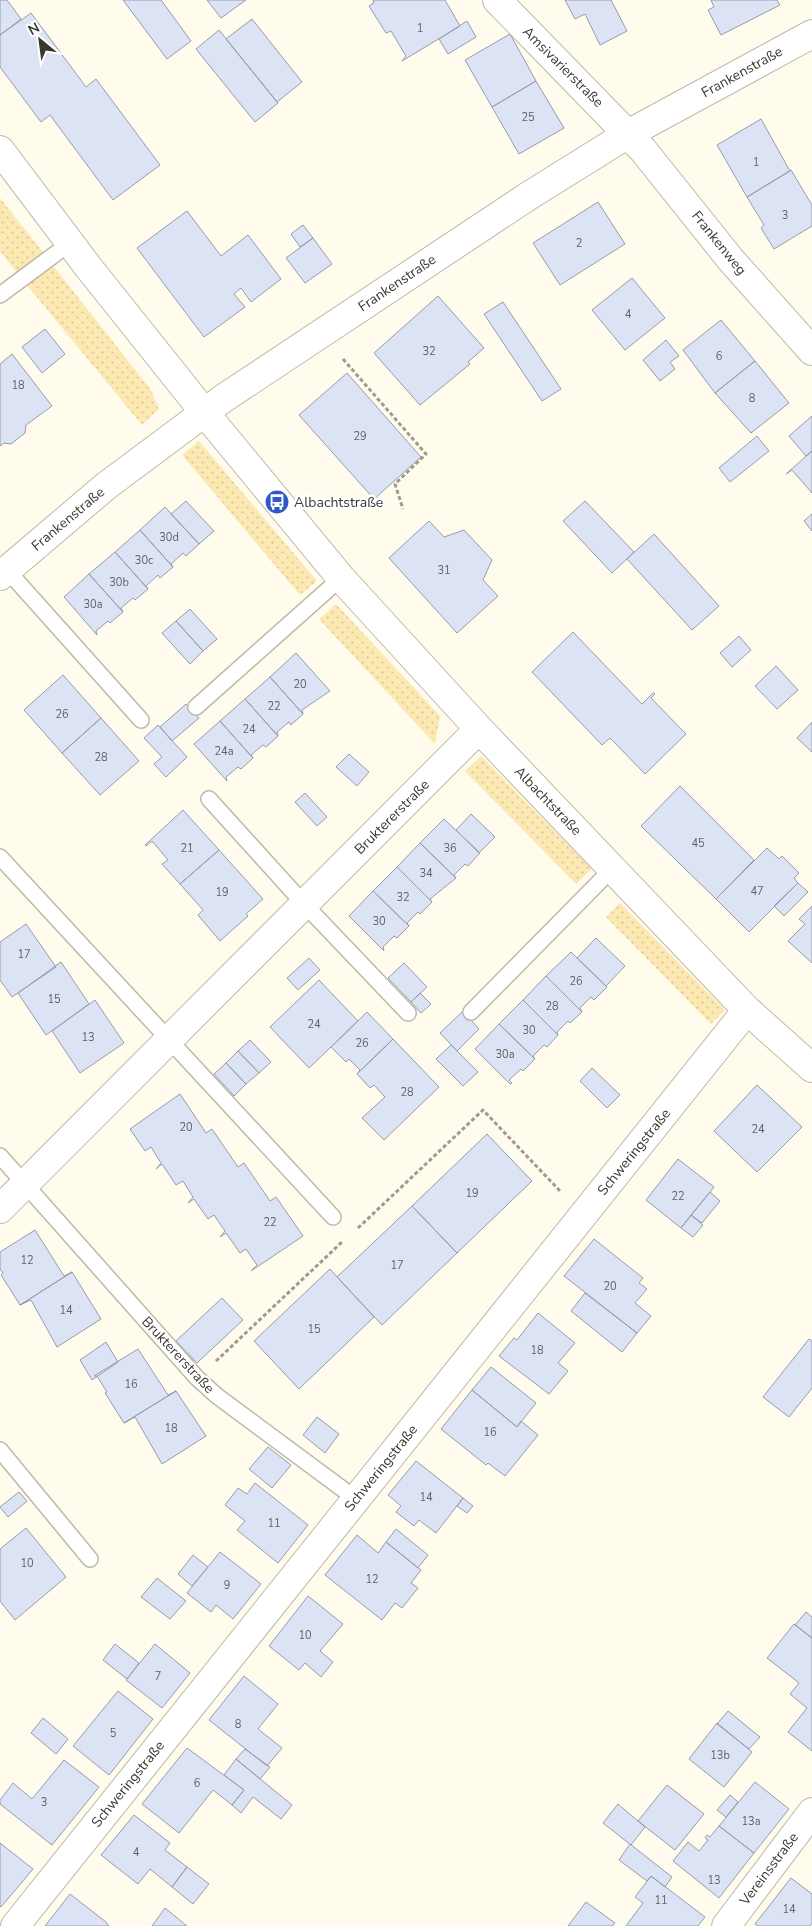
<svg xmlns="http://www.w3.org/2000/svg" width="812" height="1926" viewBox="0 0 812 1926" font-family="'Nunito Sans',sans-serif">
<defs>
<pattern id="grass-dots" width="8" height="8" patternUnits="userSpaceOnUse" patternTransform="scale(1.25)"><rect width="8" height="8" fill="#fce9b2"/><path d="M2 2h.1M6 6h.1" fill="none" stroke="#d9c899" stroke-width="1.8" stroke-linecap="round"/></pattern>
</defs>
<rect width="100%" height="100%" fill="#fffbed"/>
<!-- grass -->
<path fill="url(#grass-dots)" d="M0,198L43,252L17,273L0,251Z
M51,263L151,390L159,409L142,425L26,284Z
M199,441L317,581L300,595L182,455Z
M336,604L440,716L435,744L319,619Z
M481,756L592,869L576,884L465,771Z
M620,903L725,1010L711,1024L606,917Z"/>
<!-- building -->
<path fill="#dce3f5" stroke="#969cab" d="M0,0H7L21,19L0,35Z
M123,0H161L191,41L167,59Z
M207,0H246L221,18Z
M373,0H445L460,26L402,61L406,56L391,31L386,33L369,6L374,3Z
M565,0H611L627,31L600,45L585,14L575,19Z
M711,0H777L780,5L721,35L708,10L714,7Z
M31,13L86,87L96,79L160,165L113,200L50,115L41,122L0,67V35Z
M252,19L302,82L277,102L226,39Z
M467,21L476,37L448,54L439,39Z
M219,30L278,103L255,122L196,49Z
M510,34L536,81L492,107L465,60Z
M536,81L564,128L519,154L492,107Z
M761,119L790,171L747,197L717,145Z
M791,170L812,205V226L774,249L761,228L764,225L747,197Z
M598,202L625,244L560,285L533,243Z
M187,211L221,256L248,235L281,279L251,302L241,288L234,294L245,307L204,337L137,248Z
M303,225L313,238L300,247L291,234Z
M313,238L332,264L305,283L286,258Z
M632,278L665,318L625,350L592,310Z
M438,296L484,348L468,362L470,364L420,405L374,353Z
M503,302L561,389L542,401L484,314Z
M721,320L755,361L715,393L683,350Z
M45,329L65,354L42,373L22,347Z
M666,340L679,356L670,362L675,369L660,381L643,360Z
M12,354L52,406L26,425L25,433L11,444L4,443L0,446V364Z
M755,361L789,403L751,433L715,393Z
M347,373L421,457L374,499L299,415Z
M812,416V451L806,456L789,436Z
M757,436L769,451L730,482L719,468Z
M812,451V493L792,470L786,474Z
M186,501L214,531L199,544L171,514Z
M585,501L634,552L612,573L563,521Z
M165,507L199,544L186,556L183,553L171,564L173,567L140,530Z
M812,514V531L804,521Z
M429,521L444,537L464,530L492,560L483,580L498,596L457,633L389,558Z
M140,530L173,567L160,578L158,575L146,586L148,589L115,552Z
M654,534L719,606L692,630L627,559Z
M115,552L148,589L135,600L133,598L121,608L123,612L89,574Z
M89,574L123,612L110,623L108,621L96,631L97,635L64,597Z
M190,609L217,639L203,651L176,621Z
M176,621L203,651L190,664L162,633Z
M573,632L642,704L653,693L655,694L651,698L686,734L645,774L610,738L602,745L532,672Z
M739,636L751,650L732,667L720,653Z
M296,653L330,691L302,710L303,714L270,677Z
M776,666L798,690L777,709L755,686Z
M63,675L101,718L62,753L24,710Z
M270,677L303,714L291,725L289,722L277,732L278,736L245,699Z
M245,699L278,736L266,747L263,745L251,755L253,758L220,721Z
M186,704L199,718L172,741L160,727Z
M101,718L139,761L100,795L62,753Z
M220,721L253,758L241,769L238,767L226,777L227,781L194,744Z
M812,722V752L797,738Z
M158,725L187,757L166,777L154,764L162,757L144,738Z
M349,754L369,772L357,786L336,767Z
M680,786L754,860L716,899L641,826Z
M305,793L327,817L317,826L295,802Z
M183,810L219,850L180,884L162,864L168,860L152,841L146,846L145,845Z
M471,814L495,837L479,853L456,830Z
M444,819L480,853L468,866L465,864L454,875L456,878L420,843Z
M420,843L456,878L430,899L432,902L397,867Z
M767,848L779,859L782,856L799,873L794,878L798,883L749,932L716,899Z
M219,850L263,899L246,914L248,916L220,941L198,915L203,910L180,884Z
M397,867L432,902L420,914L418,912L407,923L409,926L373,891Z
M798,883L808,892L784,916L774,906Z
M373,891L409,926L397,938L394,936L383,947L384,951L349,916Z
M812,906V963L788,941L805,924L799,919Z
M26,924L56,967L12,997L0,980V942Z
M596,938L625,966L606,986L577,958Z
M571,952L607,987L594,1000L591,997L580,1008L582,1012L546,976Z
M309,958L320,970L298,990L287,978Z
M61,962L89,1004L46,1035L18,993Z
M404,963L427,987L411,1002L388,978Z
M546,976L582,1012L570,1023L568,1021L557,1032L558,1035L523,1000Z
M319,980L358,1021L309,1068L270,1027Z
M420,993L431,1004L421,1013L411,1002Z
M95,1000L124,1043L80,1073L52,1031Z
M523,1000L558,1035L547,1047L544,1045L533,1056L535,1059L499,1024Z
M463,1011L479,1029L457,1051L440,1033Z
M367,1012L393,1039L357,1074L360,1070L349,1059L346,1062L331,1047Z
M499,1024L535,1059L523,1071L521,1069L509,1080L512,1083L510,1084L475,1049Z
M393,1039L439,1087L384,1140L362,1118L385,1097L374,1085L370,1088L357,1074Z
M250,1040L271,1062L259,1073L238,1051Z
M451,1045L478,1072L463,1086L436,1059Z
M238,1051L259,1073L246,1084L226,1063Z
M226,1063L246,1084L234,1096L214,1074Z
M592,1068L620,1095L607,1108L580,1081Z
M757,1085L802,1127L757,1172L714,1131Z
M180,1094L206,1133L212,1129L238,1167L244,1163L270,1201L276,1197L303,1236L251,1271L257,1265L246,1249L240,1253L226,1233L220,1237L225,1231L214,1215L208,1219L194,1199L188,1203L193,1197L183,1181L176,1185L162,1164L156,1169L161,1163L151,1147L145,1151L130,1129Z
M487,1134L532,1181L457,1253L412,1206Z
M678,1159L714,1187L681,1228L646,1200Z
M710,1192L720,1201L702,1223L691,1215Z
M412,1206L457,1253L382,1325L337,1277Z
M691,1215L703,1225L693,1237L681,1228Z
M35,1230L64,1276L72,1272L20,1305L1,1275L3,1273L0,1269V1252Z
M594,1239L643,1278L639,1283L647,1289L635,1303L651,1316L637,1333L564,1276Z
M330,1269L374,1317L299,1389L254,1341Z
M72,1272L101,1319L57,1347L31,1300L20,1305Z
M585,1293L637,1333L622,1352L571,1311Z
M222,1298L243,1320L197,1363L176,1341Z
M538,1313L575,1343L558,1363L568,1371L549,1394L499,1356L514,1338L517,1340Z
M809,1339L812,1341V1388L789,1417L763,1397Z
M106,1342L118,1362L92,1380L80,1360Z
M138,1349L168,1395L176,1391L124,1423L105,1393L107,1392L97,1376H94Z
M491,1367L536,1403L517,1427L472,1390Z
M472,1390L517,1427L521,1421L538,1435L505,1476L488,1463L486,1465L441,1429Z
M176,1391L206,1436L162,1464L135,1417L124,1423Z
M317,1417L339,1434L325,1453L303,1435Z
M268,1447L291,1465L272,1488L249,1469Z
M416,1461L463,1498L436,1533L419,1520L414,1526L396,1512L401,1506L388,1495Z
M255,1483L308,1525L278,1563L237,1530L245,1521L225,1505L238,1488L247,1494Z
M19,1492L27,1501L8,1517L0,1507Z
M463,1498L473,1506L467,1513L457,1506Z
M26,1528L66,1577L15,1620L0,1601V1549Z
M396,1529L428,1555L418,1568L386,1542Z
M357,1535L378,1553L386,1542L421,1570L411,1583L418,1588L402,1608L395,1603L382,1620L325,1575Z
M220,1552L261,1584L233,1619L216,1605L211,1612L187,1593Z
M193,1555L208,1567L192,1586L178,1574Z
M157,1578L186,1601L170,1619L141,1597Z
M308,1596L343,1624L320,1651L333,1662L321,1677L305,1663L299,1670L269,1646Z
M806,1612L812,1617V1638L795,1625Z
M794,1624L812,1638V1751L788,1732L807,1708L790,1694L799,1683L767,1658Z
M115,1644L139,1663L127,1679L103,1660Z
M155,1644L190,1673L162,1708L126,1680Z
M244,1676L278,1704L258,1729L282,1748L267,1766L209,1720Z
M118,1691L153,1719L109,1775L73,1746Z
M728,1711L760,1737L749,1749L717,1724Z
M43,1718L68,1739L56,1754L31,1733Z
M717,1723L752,1752L724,1787L689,1759Z
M187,1748L244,1790L232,1805L213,1790L179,1833L142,1804Z
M245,1749L270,1767L260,1779L236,1759Z
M236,1759L292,1805L281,1819L253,1797L241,1813L232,1805L244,1790L224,1775Z
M64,1760L99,1787L52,1845L0,1804V1800L13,1783L32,1799Z
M755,1782L789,1809L754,1853L719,1826Z
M667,1785L704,1814L675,1850L638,1821Z
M730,1795L738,1802L726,1817L717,1810Z
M618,1804L645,1827L631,1845L603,1823Z
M134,1815L170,1843L165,1850L187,1867L172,1887L150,1869L138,1884L101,1855Z
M719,1826L754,1853L719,1898L673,1861L688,1842L699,1851L708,1840L705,1838L707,1835L710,1837Z
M0,1843L33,1869L1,1907L0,1906Z
M630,1844L672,1877L665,1887L651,1876L647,1881L619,1860Z
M187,1867L209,1884L193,1904L172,1887Z
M651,1876L705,1917L698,1926H626L643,1903L635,1897Z
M791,1878L812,1894V1923L810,1926H758L755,1924Z
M70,1894L106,1922L109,1926H45Z
M586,1902L615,1923L612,1926H568Z
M165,1908L187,1926H152Z"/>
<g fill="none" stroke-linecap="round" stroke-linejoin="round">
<defs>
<path id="lane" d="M0,295L70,243
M7,570L141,720
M196,707L341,578
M209,799L305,905L408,1013
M0,857L333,1217
M471,1012L613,868
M0,1156L197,1378L217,1396L356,1499
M0,1450L90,1559"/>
<path id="street" d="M497,0L643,150L731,260L812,351
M0,150L89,268L204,412L341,578L479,729L747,1010L812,1068
M0,576L106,486L224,398L530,195L628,134L812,34
M0,1209L479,729
M15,1926L747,1010
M726,1926L812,1812"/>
</defs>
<!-- lane casing -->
<use href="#lane" stroke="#beb9a9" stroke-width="18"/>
<!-- street casing -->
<use href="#street" stroke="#beb9a9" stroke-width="30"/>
<!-- path -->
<path stroke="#9f9b91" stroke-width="3" stroke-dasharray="4 2.5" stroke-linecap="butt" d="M343,359L426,454L395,484L403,509
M358,1228L483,1110L560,1191
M216,1361L342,1242"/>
<!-- lane -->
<use href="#lane" stroke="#fff" stroke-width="15"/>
<!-- street -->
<use href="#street" stroke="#fff" stroke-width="28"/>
</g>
<!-- icons -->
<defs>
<symbol id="bus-disc" viewBox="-11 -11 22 22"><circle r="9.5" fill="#3257c8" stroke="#fff"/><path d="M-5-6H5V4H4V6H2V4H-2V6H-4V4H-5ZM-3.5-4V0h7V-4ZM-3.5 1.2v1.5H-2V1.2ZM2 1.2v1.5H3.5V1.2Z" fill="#fff"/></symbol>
</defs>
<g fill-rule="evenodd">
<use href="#bus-disc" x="263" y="488" width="28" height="28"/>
</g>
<g text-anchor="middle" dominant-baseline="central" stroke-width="4.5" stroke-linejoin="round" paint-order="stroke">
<!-- number labels -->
<g font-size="11" fill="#626261">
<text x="420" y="28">1</text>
<text x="528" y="117">25</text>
<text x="756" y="162">1</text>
<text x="785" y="215">3</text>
<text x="579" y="243">2</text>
<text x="628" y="314">4</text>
<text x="429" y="351">32</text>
<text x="719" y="356">6</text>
<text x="18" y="385">18</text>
<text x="752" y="398">8</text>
<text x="360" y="436">29</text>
<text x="169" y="537">30d</text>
<text x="144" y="560">30c</text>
<text x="444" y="570">31</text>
<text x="119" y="582">30b</text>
<text x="93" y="604">30a</text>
<text x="300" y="684">20</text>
<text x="274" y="706">22</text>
<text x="62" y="714">26</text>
<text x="249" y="729">24</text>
<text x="224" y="751">24a</text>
<text x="101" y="757">28</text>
<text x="698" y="843">45</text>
<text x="187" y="848">21</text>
<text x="450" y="848">36</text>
<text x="426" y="873">34</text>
<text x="757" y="891">47</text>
<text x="222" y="892">19</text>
<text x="403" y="897">32</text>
<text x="379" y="921">30</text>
<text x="24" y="954">17</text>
<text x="576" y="981">26</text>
<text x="54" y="999">15</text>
<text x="552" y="1006">28</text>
<text x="314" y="1024">24</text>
<text x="529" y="1030">30</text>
<text x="88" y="1037">13</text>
<text x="362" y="1043">26</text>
<text x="505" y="1054">30a</text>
<text x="407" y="1092">28</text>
<text x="186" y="1127">20</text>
<text x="758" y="1129">24</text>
<text x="472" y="1193">19</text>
<text x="678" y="1196">22</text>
<text x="270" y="1222">22</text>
<text x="27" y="1260">12</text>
<text x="397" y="1265">17</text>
<text x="610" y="1286">20</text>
<text x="66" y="1310">14</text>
<text x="314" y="1329">15</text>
<text x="537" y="1350">18</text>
<text x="131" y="1384">16</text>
<text x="171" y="1428">18</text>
<text x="490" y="1432">16</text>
<text x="426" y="1497">14</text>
<text x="274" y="1523">11</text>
<text x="27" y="1563">10</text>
<text x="372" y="1579">12</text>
<text x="227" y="1585">9</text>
<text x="305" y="1635">10</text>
<text x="158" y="1676">7</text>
<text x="238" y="1724">8</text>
<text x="113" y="1733">5</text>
<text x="720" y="1755">13b</text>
<text x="197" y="1783">6</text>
<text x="44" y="1802">3</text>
<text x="751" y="1821">13a</text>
<text x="136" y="1852">4</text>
<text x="714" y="1880">13</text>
<text x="661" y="1900">11</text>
<text x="789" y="1909">14</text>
</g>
<!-- street labels -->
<g font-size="14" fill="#393730" stroke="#fff">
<text transform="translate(563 67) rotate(45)">Amsivarierstraße</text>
<text transform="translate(742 72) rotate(-29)">Frankenstraße</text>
<text transform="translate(719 243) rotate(51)">Frankenweg</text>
<text transform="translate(397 283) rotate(-34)">Frankenstraße</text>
<text transform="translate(68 519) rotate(-40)">Frankenstraße</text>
<text transform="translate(548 801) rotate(46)">Albachtstraße</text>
<text transform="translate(392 817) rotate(-45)">Bruktererstraße</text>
<text transform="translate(634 1152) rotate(-51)">Schweringstraße</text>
<text transform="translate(178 1355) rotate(47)">Bruktererstraße</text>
<text transform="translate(381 1468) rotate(-51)">Schweringstraße</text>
<text transform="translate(128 1784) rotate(-51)">Schweringstraße</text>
<text transform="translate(769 1869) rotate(-53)">Vereinsstraße</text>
</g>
<!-- poi labels -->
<g font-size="14" fill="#393730" stroke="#fff" text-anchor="start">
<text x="294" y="502">Albachtstraße</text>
</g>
</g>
<!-- north arrow -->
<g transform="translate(40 40) rotate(331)" stroke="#ffffff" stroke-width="4" paint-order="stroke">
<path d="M0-4L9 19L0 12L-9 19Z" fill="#393730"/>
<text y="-8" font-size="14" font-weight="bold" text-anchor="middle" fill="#393730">N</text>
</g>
</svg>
